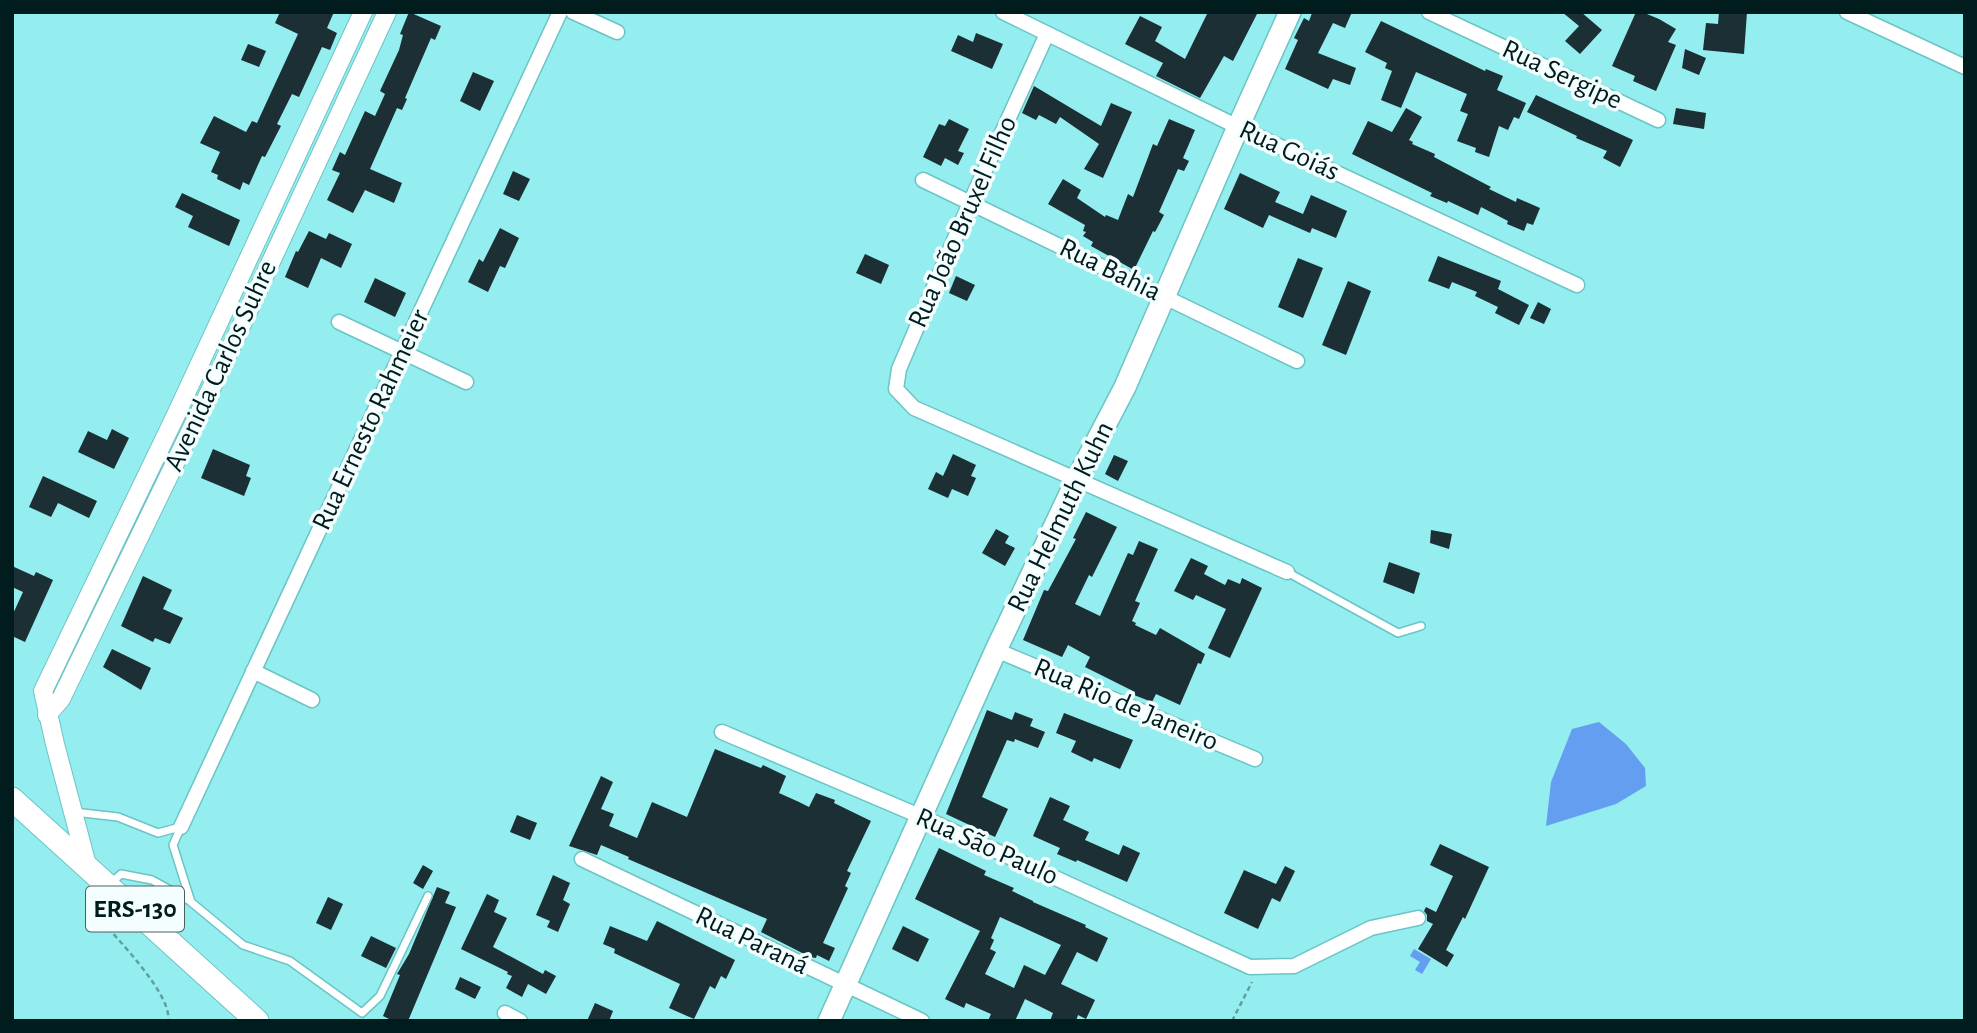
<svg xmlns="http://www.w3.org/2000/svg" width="1977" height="1033" viewBox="0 0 1977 1033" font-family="'Alegreya Sans',sans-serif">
<rect width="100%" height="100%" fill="#94edee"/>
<!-- water -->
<path fill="#639ef0" d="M1599,722L1626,744L1645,768L1646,786L1616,804L1546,826L1551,782L1572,729Z
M1414,949L1431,959L1422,974L1415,970L1420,962L1410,956Z"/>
<!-- building -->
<path fill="#1b2f34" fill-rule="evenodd" d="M280,12H334L327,28L337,33L330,50L322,47L299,97L292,94L277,124L281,126L265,157L262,156L249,185L243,182L240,190L217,179L218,175L211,172L220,152L200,143L214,116L246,132L252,121L257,123L298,34L275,23Z
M409,12L441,26L435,40L431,38L405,98L407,99L402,110L397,108L370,169L402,183L394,203L365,190L353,213L327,200L340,173L332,170L340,152L345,155L365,111L375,116L385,94L380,91L399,50L403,35L400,34Z
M1208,12H1258L1233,61L1224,56L1200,98L1156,76L1163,63L1125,44L1140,16L1162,27L1155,41L1185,59Z
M1310,12H1352L1345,28L1333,23L1318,53L1356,68L1350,85L1333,79L1328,89L1285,69L1298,40L1294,38L1304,18L1309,21L1312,13Z
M1562,12H1581L1602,30L1580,54L1565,41L1579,26Z
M1636,12H1642L1659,19L1676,29L1668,42L1676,45L1656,91L1633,81L1635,76L1612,66Z
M1719,12H1747L1744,54L1703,50L1706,23L1718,24Z
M1381,21L1485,71L1486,69L1503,76L1497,90L1526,103L1519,119L1514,117L1508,130L1499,126L1489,157L1475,152L1476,148L1457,141L1468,114L1460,111L1467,94L1416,72L1401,108L1381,100L1392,71L1385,68L1387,63L1365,52Z
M976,33L1003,44L992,69L951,51L958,35L973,42Z
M248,44L266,51L259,67L241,60Z
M1685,49L1706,58L1699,75L1682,68Z
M473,72L494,81L480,111L460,101Z
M1034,86L1101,126L1111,103L1132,112L1103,178L1084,169L1099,144L1060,117L1056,124L1039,115L1036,120L1022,113Z
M1536,95L1633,140L1620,167L1603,158L1607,151L1576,138L1577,136L1527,112Z
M1406,108L1422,117L1409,140L1413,142L1412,144L1435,154L1434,157L1491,187L1489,189L1516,202L1517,198L1540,208L1533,225L1527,223L1524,231L1507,224L1508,221L1481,207L1478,215L1448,201L1447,203L1430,196L1432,193L1352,154L1368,121L1392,132Z
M1676,108L1706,113L1704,129L1673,124Z
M949,119L969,129L958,151L964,153L958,165L945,158L941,166L923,157L939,124L945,126Z
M1169,119L1195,130L1183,158L1189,161L1184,171L1178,169L1159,212L1164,215L1155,232L1153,231L1134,270L1091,246L1093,242L1083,236L1086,232L1083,231L1085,225L1048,204L1063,179L1081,190L1077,198L1105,217L1106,215L1118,220L1128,194L1133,197L1153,144L1157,146Z
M513,171L530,179L519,201L503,194Z
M1240,173L1280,192L1275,202L1303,214L1311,195L1347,211L1336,238L1312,228L1310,233L1269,215L1263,228L1224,209Z
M182,193L240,220L229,246L188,227L193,216L175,207Z
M500,228L519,238L505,268L500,266L488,292L468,282L479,259L483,262Z
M309,231L326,239L329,233L352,244L341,268L321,258L308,288L285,277L296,251L298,252Z
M865,254L889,265L881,284L856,273Z
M1438,256L1501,281L1498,289L1529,305L1519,325L1495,313L1498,307L1475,296L1477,292L1452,282L1449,289L1428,281Z
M1298,258L1323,268L1303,318L1278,307Z
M956,276L975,285L967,301L949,293Z
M375,278L406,293L395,317L364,302Z
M1348,281L1371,291L1346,355L1322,345Z
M1538,302L1551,309L1544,324L1530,318Z
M112,429L129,438L114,469L78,452L88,431L107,440Z
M213,449L250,465L246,476L251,478L244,496L201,478Z
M953,454L976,465L971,476L976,478L968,496L952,489L948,498L928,489L936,472L943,476Z
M1114,455L1128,461L1118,481L1105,474Z
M43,476L97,501L89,518L58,503L51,517L29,507Z
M1086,512L1117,527L1092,577L1089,575L1075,604L1100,616L1128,553L1133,555L1139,541L1158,549L1135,601L1140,603L1132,621L1136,623L1135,625L1156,635L1160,628L1205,654L1201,664L1198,663L1180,705L1156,694L1152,702L1134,695L1135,692L1085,667L1090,657L1068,645L1062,657L1023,640L1044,590L1048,591L1076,539L1073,538Z
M996,529L1009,536L1005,543L1015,548L1005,566L982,553Z
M1431,530L1452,534L1449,549L1430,543Z
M1191,558L1208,566L1204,574L1225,585L1228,579L1240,584L1242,578L1262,588L1230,658L1208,648L1226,609L1196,595L1193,600L1174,591Z
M1389,562L1420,573L1414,594L1383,582Z
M12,566L34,576L36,572L53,580L25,642L12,636V616L23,592L12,587Z
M143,576L172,590L163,609L183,618L170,644L155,638L153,642L121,626Z
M112,649L151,668L141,690L103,667Z
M987,710L1012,720L1015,712L1033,719L1030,726L1045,732L1038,748L1015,739L1014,742L1007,740L982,797L1008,809L995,837L946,814Z
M1064,713L1133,740L1120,769L1094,758L1092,762L1071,752L1076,741L1056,733Z
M715,749L761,768L763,765L786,776L779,793L799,802L809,807L816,793L835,800L834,803L871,821L847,871L851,873L845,886L848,888L823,943L835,948L829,961L817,955L816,958L810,957L761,932L767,919L628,859L629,857L601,845L597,855L569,846L601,776L613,782L601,809L614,814L609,826L637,838L652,802L687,817Z
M1050,797L1070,806L1063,820L1089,832L1085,840L1119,855L1123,845L1140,853L1127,882L1077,860L1076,862L1057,854L1060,848L1033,836Z
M517,815L537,823L530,840L510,832Z
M1440,844L1489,867L1465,919L1463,917L1446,950L1454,955L1447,967L1418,949L1433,924L1427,921V915L1424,911L1426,907L1436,912L1453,876L1430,865Z
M939,848L986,871L984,875L1014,888L1012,891L1033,901V902L1086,925L1085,927L1108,938L1097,962L1077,952L1061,984L1095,1000L1086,1019L1078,1015L1076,1021H1050L1053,1013L1025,999L1015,1021H988L991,1014L966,1003L964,1008L945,999L980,931L915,899ZM1000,917L1061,945L1045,975L1024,965L1014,988L985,974L996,952L990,949L994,940L991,938Z
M423,865L433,871L423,889L413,883Z
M1285,866L1295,871L1280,902L1272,898L1258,929L1224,913L1244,870L1276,884Z
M553,875L570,883L563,900L570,904L558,932L547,927L550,921L536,915Z
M437,887L450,892L445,903L456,907L408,1021H393L383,1016L400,975L397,974L409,954Z
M487,894L499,900L494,912L507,918L493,947L543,974L545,970L556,976L546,994L528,984L522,997L506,988L512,976L507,974L508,972L461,949Z
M328,897L343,904L331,930L316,923Z
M657,921L735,960L726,979L721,976L715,989L710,986L694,1019L669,1008L680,984L614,953L615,949L603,944L610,926L647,941Z
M903,926L929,939L918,962L892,949Z
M371,936L396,948L386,968L361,956Z
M460,977L481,987L475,999L455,989Z
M595,1003L613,1011L609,1021H587Z"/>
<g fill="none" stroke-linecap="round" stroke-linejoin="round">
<defs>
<path id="service" d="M1287,572L1398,633L1421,626
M74,812L118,817L158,833L180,827
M181,827L173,845L191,902L243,945L290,961L362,1013L380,996L428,896
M110,884L121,874L152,880L190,901"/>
<path id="minor" d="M573,12L617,32
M1003,12L1238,127L1577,285
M1429,12L1658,120
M1847,12L1965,67
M1047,34L970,203L899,369L896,389L914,408L1287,572
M923,180L1297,361
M339,322L466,382
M996,650L1255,759
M253,671L312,700
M722,732L922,817L1250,967L1294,966L1371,928L1418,918
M181,827L560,12
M582,859L922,1021
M505,1013L520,1021"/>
<path id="tertiary" d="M47,715L61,699L236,337L387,12
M87,865L55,744L43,691L174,419L363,12"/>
<path id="secondary" d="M829,1021L996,650L1076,481L1125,387L1238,127L1290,12"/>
<path id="primary" d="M12,799L257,1021"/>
</defs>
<!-- service casing -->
<use href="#service" stroke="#6bc4c5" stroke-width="10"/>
<!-- minor casing -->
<use href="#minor" stroke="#6bc4c5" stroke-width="17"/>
<!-- tertiary casing -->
<use href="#tertiary" stroke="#6bc4c5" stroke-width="20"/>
<!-- secondary casing -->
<use href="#secondary" stroke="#6bc4c5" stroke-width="24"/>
<!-- primary casing -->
<use href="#primary" stroke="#6bc4c5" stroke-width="25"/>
<!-- path -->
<path stroke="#5ea0a1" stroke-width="2.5" stroke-dasharray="5 3.5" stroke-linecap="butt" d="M93,899L95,913C113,935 173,994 168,1021
M1232,1021L1252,982"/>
<!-- service -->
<use href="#service" stroke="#fff" stroke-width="7"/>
<!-- minor -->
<use href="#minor" stroke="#fff" stroke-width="14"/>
<!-- tertiary -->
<use href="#tertiary" stroke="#fff" stroke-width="18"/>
<!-- secondary -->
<use href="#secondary" stroke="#fff" stroke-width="21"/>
<!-- primary -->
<use href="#primary" stroke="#fff" stroke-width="23"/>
</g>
<g text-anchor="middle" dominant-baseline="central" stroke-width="7" stroke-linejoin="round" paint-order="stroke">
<!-- shield labels -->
<rect fill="#f5fefe" stroke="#4a6060" stroke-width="2" x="86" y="886.5" width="98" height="45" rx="5"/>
<g font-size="26" font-weight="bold" fill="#011c1d">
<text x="135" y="909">ERS-130</text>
</g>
<!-- street labels -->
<g font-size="28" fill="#011c1d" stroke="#f5fefe">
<text transform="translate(1562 75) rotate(25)">Rua Sergipe</text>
<text transform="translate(1289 151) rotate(25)">Rua Goiás</text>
<text transform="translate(963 222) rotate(-66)">Rua João Bruxel Filho</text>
<text transform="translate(1110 270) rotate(26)">Rua Bahia</text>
<text transform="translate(221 366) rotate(-65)">Avenida Carlos Suhre</text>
<text transform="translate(371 420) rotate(-65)">Rua Ernesto Rahmeier</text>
<text transform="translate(1061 517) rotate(-64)">Rua Helmuth Kuhn</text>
<text transform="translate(1126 705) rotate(23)">Rua Rio de Janeiro</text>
<text transform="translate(987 847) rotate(24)">Rua São Paulo</text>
<text transform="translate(752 941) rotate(26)">Rua Paraná</text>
</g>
</g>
<!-- border -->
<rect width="1977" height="1033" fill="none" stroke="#011c1d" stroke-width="28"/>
</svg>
